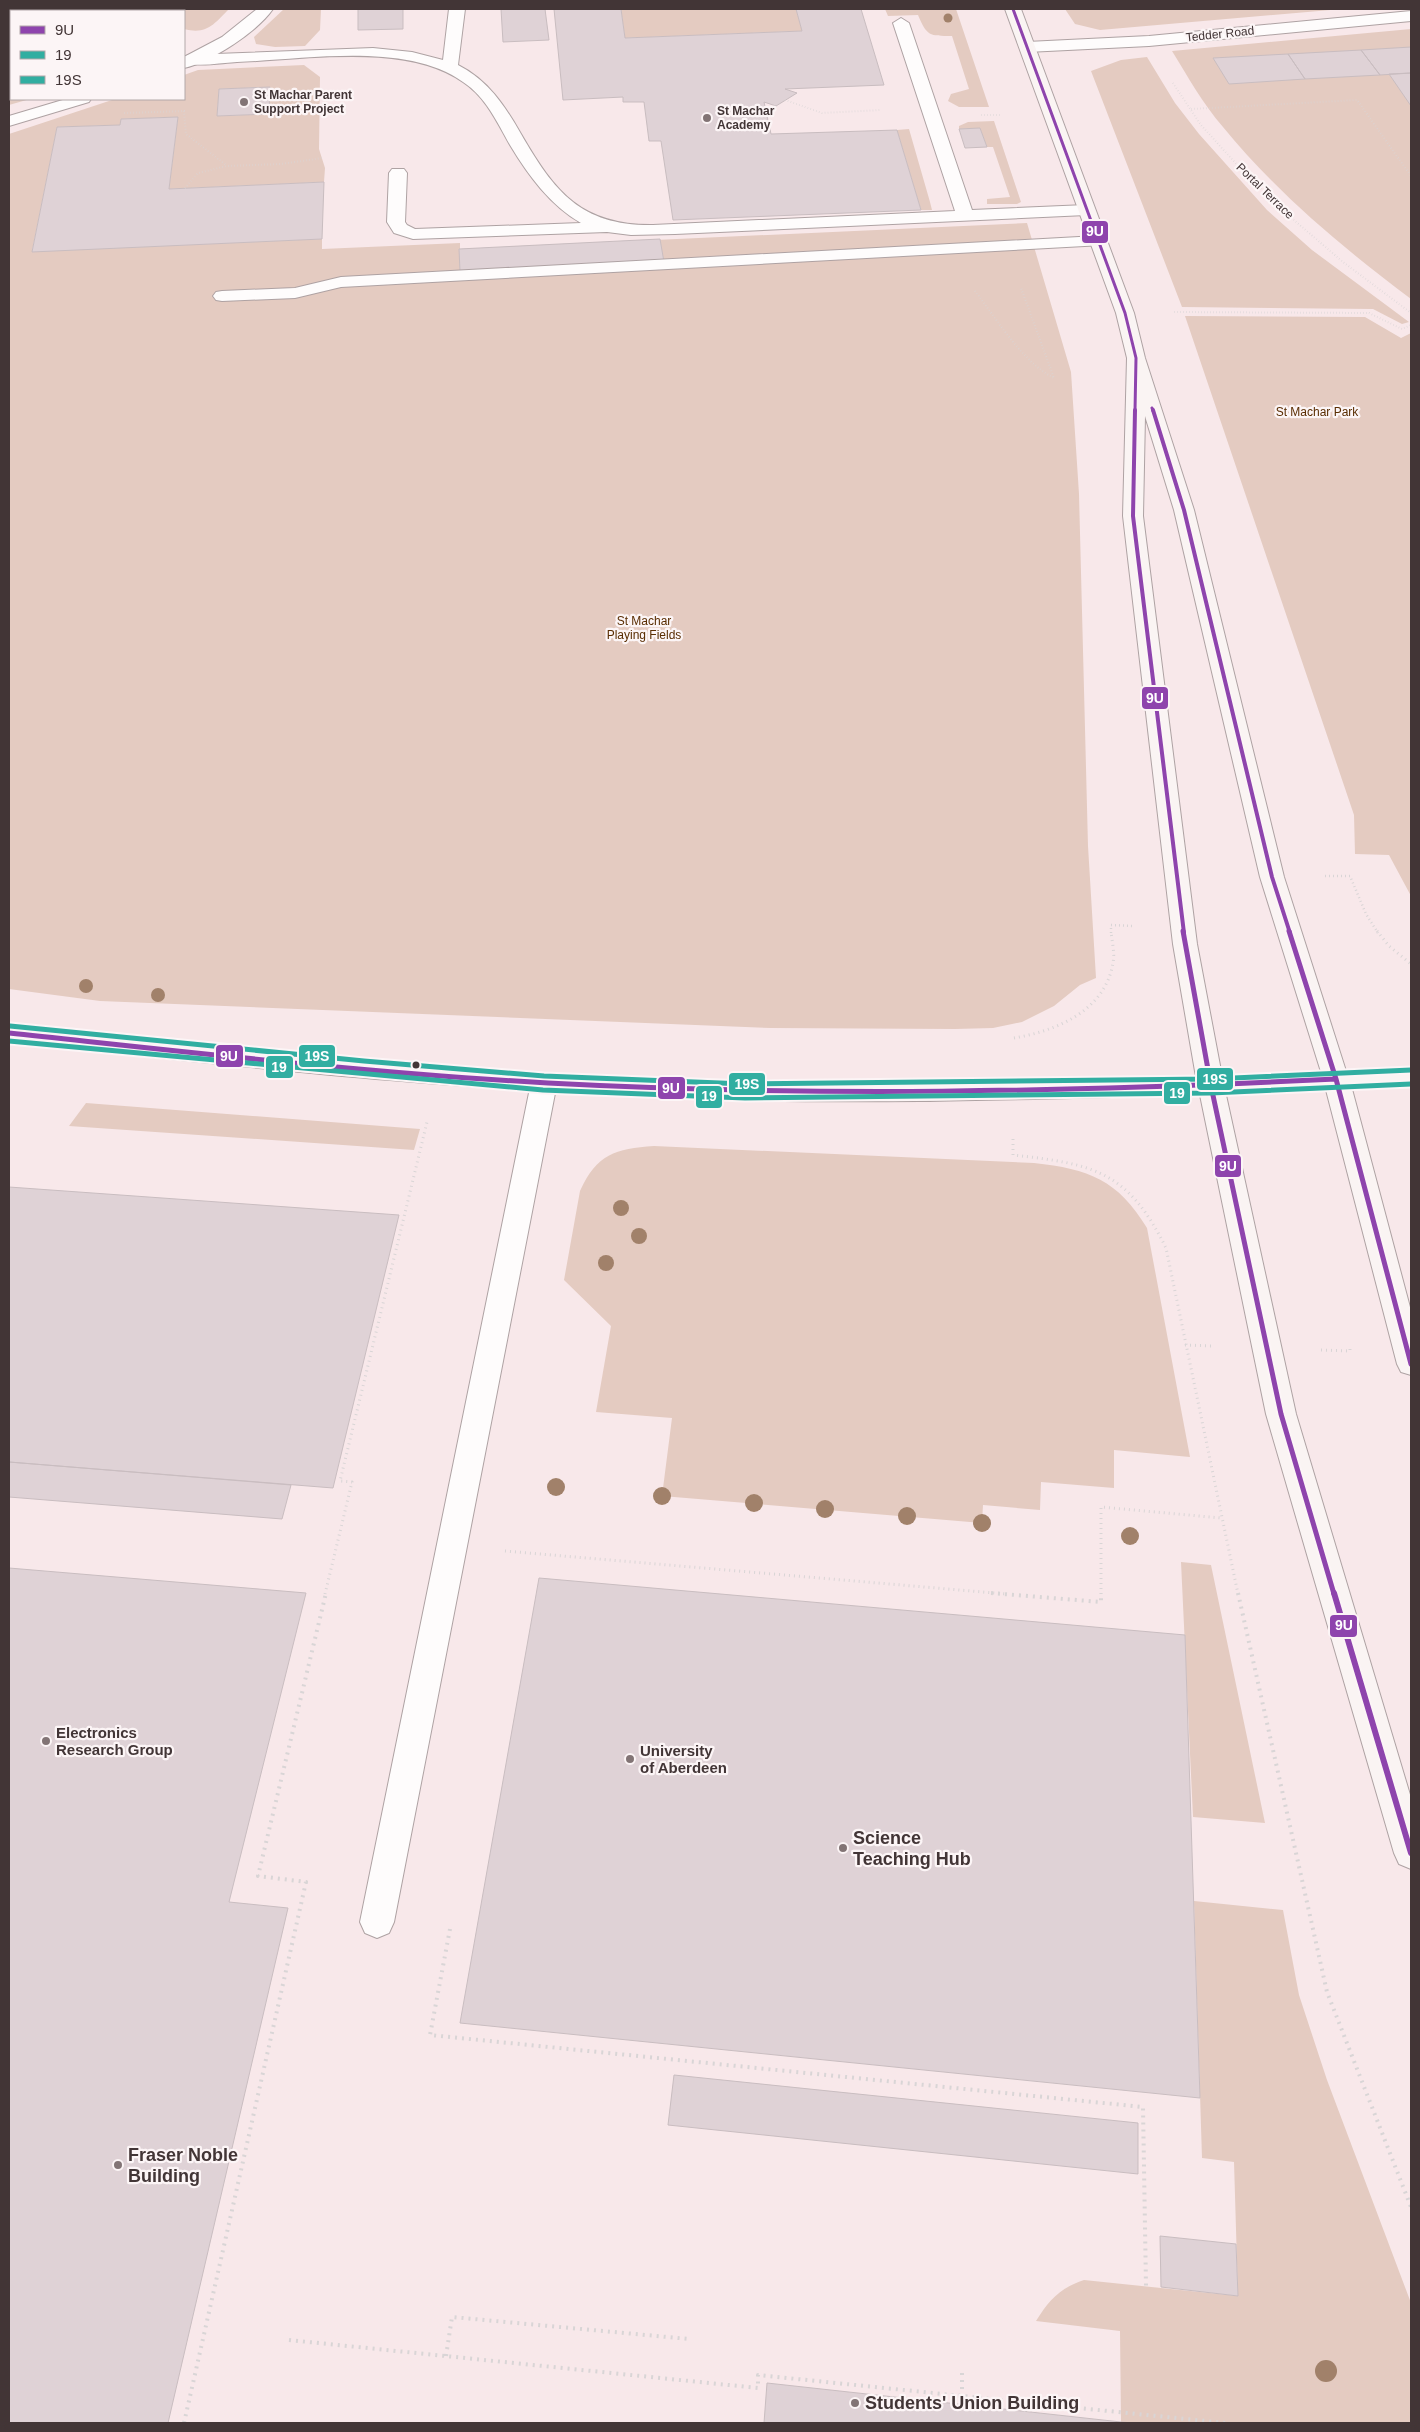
<svg xmlns="http://www.w3.org/2000/svg" width="1420" height="2432" viewBox="0 0 1420 2432" font-family="Helvetica,sans-serif">
<rect width="100%" height="100%" fill="#f8e8ea"/>
<!-- green -->
<path fill="#e4cbc1" fill-rule="evenodd" d="M9,9H94L102,11H11V99H30L9,105Z
M117,9H229C214,24 207,35 184,29V11H125Z
M284,9H321L320,30L305,46L275,47L256,44L254,37Z
M621,9H796L802,31L625,38Z
M885,9H956L989,107H959L948,101L951,94L969,89L952,36C929,36 927,36 918,15L888,16Z
M1065,9H1342L1100,30L1075,24Z
M1411,29V299C1343,248 1277,193 1223,127C1203,104 1188,77 1172,51Z
M1147,57L1175,103L1199,134L1267,210L1312,250L1409,322L1402,324L1373,309L1182,307L1091,71L1121,60Z
M304,65L320,77L319,149L325,168L324,182L169,189L178,117L121,119L120,125L57,127L32,251L322,239V249L460,243V249L1027,223L1071,372L1079,494L1088,846L1096,978L1080,985L1054,1006L1022,1022L993,1028L955,1029L771,1028L100,1001L9,989V134L115,99H184V75L198,70ZM270,87L269,114L217,116L219,89Z
M994,121L1021,202L1017,204H987V199L1010,197L993,147H987L980,128L959,129V126L968,122Z
M909,129L930,202L932,210H921L897,130Z
M1185,316L1365,317L1401,338L1411,333V896L1389,855L1355,854L1354,815Z
M86,1103L420,1129L414,1150L69,1126Z
M654,1146L1034,1163C1089,1169 1118,1180 1147,1228L1190,1457L1114,1450V1488L1041,1482L1040,1510L983,1505L982,1523L662,1496L672,1418L596,1412L611,1326L564,1280L580,1191C597,1154 615,1149 654,1146Z
M1181,1562L1211,1565L1265,1823L1193,1817Z
M1194,1901L1283,1910L1299,1995L1327,2080L1411,2303V2423L1121,2422L1120,2331L1036,2321C1049,2300 1060,2288 1084,2280L1238,2296L1234,2162L1202,2158Z"/>
<!-- building -->
<path fill="#dfd2d6" stroke="#c9bdc0" d="M358,9H403V29L358,30Z
M501,9H545L549,40L503,42Z
M554,9H621L625,38L802,31L796,9H861L884,85L785,89L797,93L776,106L764,102L771,134L897,130L921,210L673,220L661,141H649L644,102H623V97L563,100Z
M1411,47V73L1380,75L1361,50Z
M1361,50L1380,75L1305,79L1288,54Z
M9,54L11,56V82H9Z
M1288,54L1305,79L1229,84L1213,58Z
M1411,73V106L1389,74Z
M270,87L269,114L217,116L219,89Z
M178,117L169,189L324,182L322,239L32,252L57,127L120,125L121,119Z
M980,128L987,147L965,148L959,129Z
M660,239L664,262L460,271L459,249Z
M9,1187L399,1215L333,1488L9,1462Z
M9,1462L291,1485L282,1519L9,1497Z
M9,1568L306,1593L229,1902L288,1908L168,2423H9Z
M539,1578L1185,1635L1200,2098L460,2023Z
M674,2075L1138,2123V2174L668,2125Z
M1160,2236L1236,2244L1238,2296L1161,2287Z
M767,2383L1121,2422L1133,2423H764Z"/>
<g fill="none" stroke-linecap="round" stroke-linejoin="round">
<defs>
<path id="lane" d="M449,9H465L458,65C488,80 505,106 521,134C555,193 582,226 653,225L955,211L893,23L901,18L909,23L972,210L1086,205L1092,206L1095,210L1092,214L1086,215L675,234L631,235L607,232L413,239L394,233L387,222L389,173L392,169H404L407,173L405,222L407,225L415,229L581,223C550,205 528,175 510,145C497,122 486,97 463,82C406,41 304,60 237,62C220,63 200,67 184,63V57L189,55L373,48L412,52L443,60Z
M1097,236L1103,237L1106,241L1103,245L341,287L295,298L222,301L216,300L213,296L216,292L222,291L295,288L341,277Z
M544,1074L553,1076L557,1083L394,1922L389,1933L377,1938L365,1933L360,1922L531,1083L535,1076Z"/>
<path id="street" d="M257,9H273C257,32 211,62 184,68V57L222,37Z
M1411,11V21L1149,46L1027,52L1019,47L1027,42L1149,36Z
M66,99H91L89,102L9,126V116Z"/>
<path id="secondary" d="M1005,9H1021L1134,313L1145,358L1194,510L1284,877L1346,1071L1411,1068V1086L1352,1089L1411,1311V1375L1401,1372L1397,1364L1326,1090L1226,1095L1296,1414L1411,1798V1869L1399,1864L1394,1853L1266,1414L1200,1095C1048,1098 896,1104 744,1100C498,1095 253,1068 9,1042V1024C187,1042 366,1063 545,1074C762,1086 979,1080 1196,1077L1173,944L1123,516L1127,358L1116,313ZM1145,416L1174,510L1260,877L1321,1072L1222,1076L1197,944L1143,516Z"/>
</defs>
<!-- lane casing -->
<use href="#lane" stroke="#aea2a3" stroke-width="2"/>
<!-- street casing -->
<use href="#street" stroke="#aea2a3" stroke-width="2"/>
<!-- secondary casing -->
<use href="#secondary" stroke="#aea2a3" stroke-width="2"/>
<!-- path-far3 -->
<path stroke="#d9d5d6" stroke-width="2" stroke-dasharray="0.5 2.5" stroke-linecap="butt" d="M106,9L115,11
M1173,83L1201,125L1239,167L1288,215L1343,262L1411,313
M785,100L822,113L881,110
M1191,109L1357,100L1411,176
M124,113L184,111L186,134L226,165
M981,115H1002
M185,188L198,173L227,166L281,164L322,158
M975,291C996,318 1023,363 1054,378L1021,288
M1174,312L1369,313L1402,329L1411,325"/>
<!-- path-far2 -->
<path stroke="#d9d5d6" stroke-width="2.5" stroke-dasharray="1 3" stroke-linecap="butt" d="M1325,876H1350L1366,914L1378,933
M1111,933V925L1133,926"/>
<!-- path-far1 -->
<path stroke="#d9d5d6" stroke-width="3" stroke-dasharray="1 4" stroke-linecap="butt" d="M1377,931L1389,946L1411,964
M1014,1038C1056,1031 1105,1011 1113,963C1115,953 1112,942 1111,931
M1013,1139V1155C1094,1164 1128,1171 1166,1248L1238,1594
M1185,1345L1212,1346
M1321,1350L1350,1351V1347
M505,1551L1006,1594
M325,1594L352,1482L340,1481L427,1122
M1101,1594V1507L1221,1518"/>
<!-- path -->
<path stroke="#d9d5d6" stroke-width="4" stroke-dasharray="2 5" stroke-linecap="butt" d="M991,1593L1101,1602V1593
M1238,1593L1327,1992L1411,2207
M450,1929L430,2035L1143,2107L1146,2287
M289,2340L758,2388V2375L1225,2423
M446,2356L452,2317L689,2339
M962,2373V2396
M184,2423L306,1882L258,1876L326,1593"/>
<!-- lane -->
<use href="#lane" fill="#fefcfc" fill-rule="evenodd"/>
<!-- street -->
<use href="#street" fill="#fefcfc" fill-rule="evenodd"/>
<!-- secondary -->
<use href="#secondary" fill="#faf4f3" fill-rule="evenodd"/>
<defs>
<path id="bus-1-far3" d="M1013,9L1125,313L1136,358L1135,411
M1152,408L1153,411"/>
<path id="bus-1-far2" d="M1135,410L1133,516L1184,933
M1153,410L1184,510L1272,877L1290,933"/>
<path id="bus-1-far1" d="M1183,931L1211,1086L1281,1414L1334,1594
M1289,931L1336,1079L1411,1364
M9,1033C188,1052 368,1073 548,1083C811,1097 1073,1092 1336,1079"/>
<path id="bus-1" d="M1334,1593L1411,1853"/>
<path id="bus-2" d="M9,1041L543,1090L745,1098L1211,1093L1411,1084"/>
<path id="bus-3" d="M10,1026L364,1061L544,1076L745,1084L1211,1079L1411,1070"/>
</defs>
<!-- bus-1-far3 casing -->
<use href="#bus-1-far3" stroke="#fcf5f6" stroke-width="5.5"/>
<!-- bus-1-far2 casing -->
<use href="#bus-1-far2" stroke="#fcf5f6" stroke-width="7"/>
<!-- bus-1-far1 casing -->
<use href="#bus-1-far1" stroke="#fcf5f6" stroke-width="9"/>
<!-- bus-1 casing -->
<use href="#bus-1" stroke="#fcf5f6" stroke-width="10"/>
<!-- bus-2 casing -->
<use href="#bus-2" stroke="#fcf5f6" stroke-width="9"/>
<!-- bus-3 casing -->
<use href="#bus-3" stroke="#fcf5f6" stroke-width="9"/>
<!-- bus-1-far3 -->
<use href="#bus-1-far3" stroke="#8e44ad" stroke-width="3"/>
<!-- bus-1-far2 -->
<use href="#bus-1-far2" stroke="#8e44ad" stroke-width="4"/>
<!-- bus-1-far1 -->
<use href="#bus-1-far1" stroke="#8e44ad" stroke-width="5"/>
<!-- bus-1 -->
<use href="#bus-1" stroke="#8e44ad" stroke-width="6"/>
<!-- bus-2 -->
<use href="#bus-2" stroke="#31aea1" stroke-width="5"/>
<!-- bus-3 -->
<use href="#bus-3" stroke="#31aea1" stroke-width="5"/>
</g>
<!-- trees -->
<g fill="#a1816a">
<circle cx="948" cy="18" r="4.5"/>
<circle cx="86" cy="986" r="7"/>
<circle cx="158" cy="995" r="7"/>
<circle cx="621" cy="1208" r="8"/>
<circle cx="639" cy="1236" r="8"/>
<circle cx="606" cy="1263" r="8"/>
<circle cx="556" cy="1487" r="9"/>
<circle cx="662" cy="1496" r="9"/>
<circle cx="754" cy="1503" r="9"/>
<circle cx="825" cy="1509" r="9"/>
<circle cx="907" cy="1516" r="9"/>
<circle cx="982" cy="1523" r="9"/>
<circle cx="1130" cy="1536" r="9"/>
<circle cx="1326" cy="2371" r="11"/>
</g>
<!-- markers -->
<g fill="#827475" stroke="#fcf5f6" stroke-width="2">
<circle cx="244" cy="102" r="5"/>
<circle cx="707" cy="118" r="5"/>
<circle cx="46" cy="1741" r="5"/>
<circle cx="630" cy="1759" r="5"/>
<circle cx="843" cy="1848" r="5"/>
<circle cx="118" cy="2165" r="5"/>
<circle cx="855" cy="2403" r="5"/>
</g>
<circle fill="#423536" stroke="#fcf5f6" stroke-width="2" cx="416" cy="1065" r="4.5"/>
<g text-anchor="middle" dominant-baseline="central" stroke-width="4.5" stroke-linejoin="round" paint-order="stroke">
<!-- far-street labels -->
<g font-size="12" fill="#423536" stroke="#fcf5f6">
<text transform="translate(1220 34) rotate(-6)">Tedder Road</text>
<text transform="translate(1265 191) rotate(44)">Portal Terrace</text>
</g>
<!-- far-poi labels -->
<g font-size="12" font-weight="bold" fill="#423536" stroke="#fcf5f6" text-anchor="start">
<text x="254" y="95">St Machar Parent<tspan x="254" dy="14">Support Project</tspan></text>
<text x="717" y="111">St Machar<tspan x="717" dy="14">Academy</tspan></text>
</g>
<!-- far-park labels -->
<g font-size="12" fill="#592d02" stroke="#fcf5f6">
<text x="1317" y="412">St Machar Park</text>
<text x="644" y="621">St Machar<tspan x="644" dy="14">Playing Fields</tspan></text>
</g>
<!-- poi labels -->
<g font-size="15" font-weight="bold" fill="#423536" stroke="#fcf5f6" text-anchor="start">
<text x="56" y="1732">Electronics<tspan x="56" dy="17">Research Group</tspan></text>
<text x="640" y="1750">University<tspan x="640" dy="17">of Aberdeen</tspan></text>
</g>
<!-- near-poi labels -->
<g font-size="18" font-weight="bold" fill="#423536" stroke="#fcf5f6" text-anchor="start">
<text x="853" y="1838">Science<tspan x="853" dy="21">Teaching Hub</tspan></text>
<text x="128" y="2155">Fraser Noble<tspan x="128" dy="21">Building</tspan></text>
<text x="865" y="2403">Students' Union Building</text>
</g>
</g>
<g stroke="#fcf5f6" stroke-width="2">
<rect x="1081" y="220" width="28" height="24" rx="5" fill="#8e44ad"/>
<rect x="1141" y="686" width="28" height="24" rx="5" fill="#8e44ad"/>
<rect x="298" y="1044" width="38" height="24" rx="5" fill="#31aea1"/>
<rect x="215" y="1044" width="29" height="24" rx="5" fill="#8e44ad"/>
<rect x="265" y="1055" width="29" height="24" rx="5" fill="#31aea1"/>
<rect x="1196" y="1067" width="38" height="24" rx="5" fill="#31aea1"/>
<rect x="728" y="1072" width="38" height="24" rx="5" fill="#31aea1"/>
<rect x="657" y="1076" width="29" height="24" rx="5" fill="#8e44ad"/>
<rect x="1163" y="1081" width="28" height="24" rx="5" fill="#31aea1"/>
<rect x="695" y="1085" width="28" height="24" rx="5" fill="#31aea1"/>
<rect x="1214" y="1154" width="28" height="24" rx="5" fill="#8e44ad"/>
<rect x="1329" y="1614" width="29" height="24" rx="5" fill="#8e44ad"/>
</g>
<g font-size="14" text-anchor="middle" font-weight="bold" fill="#fff">
<text x="1095" y="236">9U</text>
<text x="1155" y="703">9U</text>
<text x="317" y="1061">19S</text>
<text x="229" y="1061">9U</text>
<text x="279" y="1072">19</text>
<text x="1215" y="1084">19S</text>
<text x="747" y="1089">19S</text>
<text x="671" y="1093">9U</text>
<text x="1177" y="1098">19</text>
<text x="709" y="1101">19</text>
<text x="1228" y="1171">9U</text>
<text x="1344" y="1630">9U</text>
</g>
<!-- border -->
<rect width="1420" height="2432" fill="none" stroke="#423536" stroke-width="20"/>
<!-- legend -->
<rect x="10" y="10" width="175" height="90" fill="#fcf5f6" stroke="#b2a8a9"/>
<rect x="20" y="26" width="25" height="8" fill="#8e44ad" stroke="#b2a8a9"/>
<text x="55" y="35" font-size="15" fill="#423536">9U</text>
<rect x="20" y="51" width="25" height="8" fill="#31aea1" stroke="#b2a8a9"/>
<text x="55" y="60" font-size="15" fill="#423536">19</text>
<rect x="20" y="76" width="25" height="8" fill="#31aea1" stroke="#b2a8a9"/>
<text x="55" y="85" font-size="15" fill="#423536">19S</text>
</svg>
